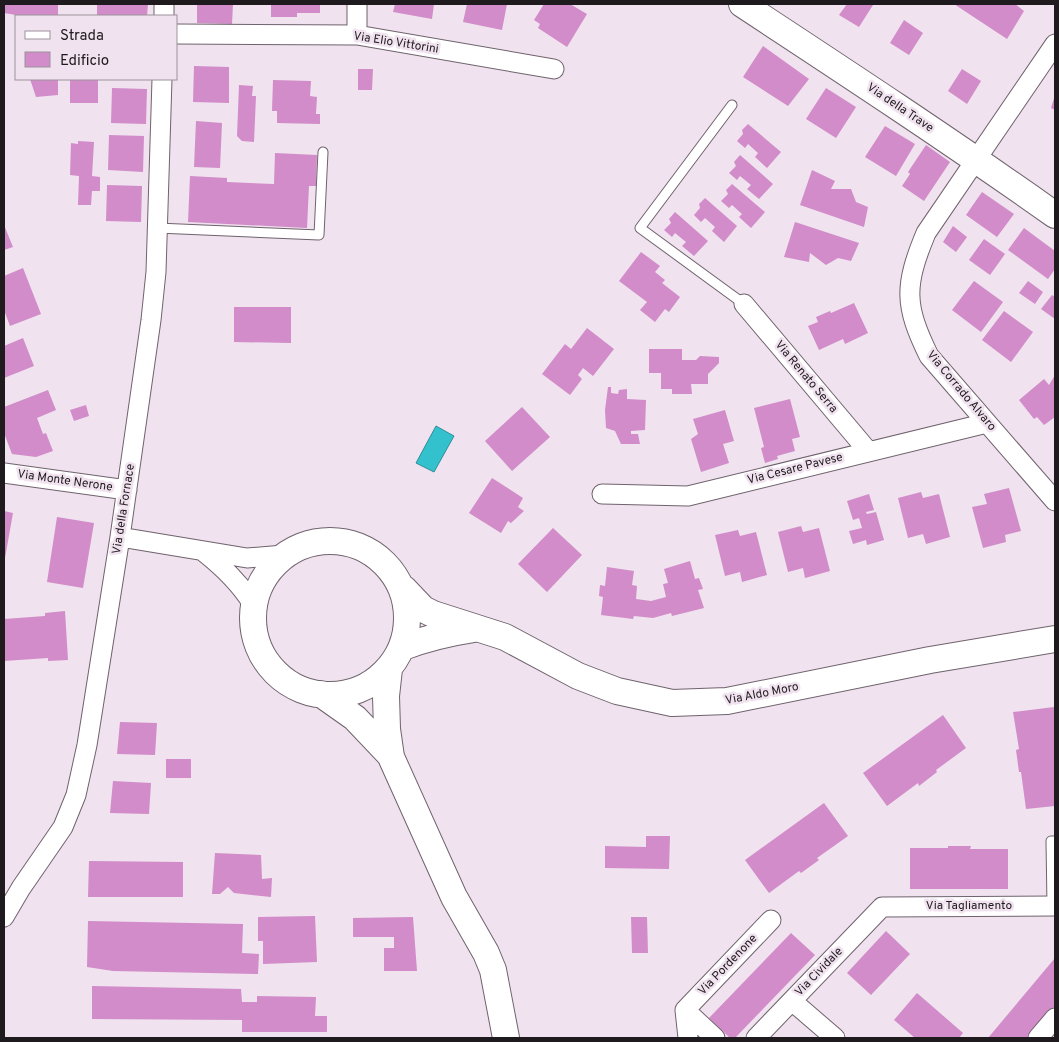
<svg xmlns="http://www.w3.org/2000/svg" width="1059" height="1042" viewBox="0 0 1059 1042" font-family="Overpass,sans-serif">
<rect width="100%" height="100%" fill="#f0e2ee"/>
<!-- water -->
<path fill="#33c1cd" stroke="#2d8f98" d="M436,426L454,436L434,472L416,463Z"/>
<!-- building -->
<path fill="#d18cc9" d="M4,4H58V16H22L4,13Z
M97,4H148L147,16H97Z
M197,4H233L232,24L197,23Z
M271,4H320V13H297V17H271Z
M395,4H434L432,19L393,12Z
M467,4H507L502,30L463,22Z
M544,4H570L587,14L567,47L538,28L540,24L534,20Z
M847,4L873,5L859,27L839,15Z
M954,4H1015L1024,11L1007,39Z
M904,20L923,33L909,55L890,43Z
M763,46L809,79L788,106L743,77Z
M194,66L229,67V103L193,102Z
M358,69H373L372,90H358Z
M962,69L981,81L967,104L948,91Z
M30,79H58V95L36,97Z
M70,79H98V103H70Z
M273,80L311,81L310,96L317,97L316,114H320V124L277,123V111H272Z
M239,85L253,86L252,96H256L254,142L242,141L237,136Z
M112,88L147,89L146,124L111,123Z
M826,88L856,107L836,138L806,119Z
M1055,95V110L1051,108Z
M196,121L222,123L220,168L194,167Z
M748,124L781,152L767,168L755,157L758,153L748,144L745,148L737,141L743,134L742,130Z
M885,126L915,144L896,176L865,157Z
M109,135L144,136L143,172L108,170Z
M78,141L94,142L92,176L100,177V191H92L91,205H78L79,176L70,175L71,143L78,144Z
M926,145L950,162L924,201L902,186L910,174L908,172Z
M275,153L317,155L316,186H309L307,228L188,222L190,176L227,178V182L274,184Z
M740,155L773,184L759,199L747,189L751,185L740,176L737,180L729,173L736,166L734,162Z
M812,170L835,181L831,189H851L856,202L868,207L864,227L800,205Z
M732,184L765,212L751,228L739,217L742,214L732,205L729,208L721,201L728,194L726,190Z
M107,185L142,186L141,222L106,221Z
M982,192L1014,214L997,237L966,215Z
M705,198L737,226L724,242L712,231L715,227L705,218L701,222L694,215L700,208L699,204Z
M675,212L708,241L694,256L682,246L686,242L675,233L672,237L664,230L671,223L669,219Z
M795,222L859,243L851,261L838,258L826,265L810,253L809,262L784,257Z
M4,225L13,247L4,250Z
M953,226L967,237L956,252L943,242Z
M1024,228L1055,251V269L1048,279L1008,250Z
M984,239L1005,254L990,275L969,260Z
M641,252L660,266L655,272L665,280L662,283L680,297L669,312L665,309L655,322L640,310L647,302L619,281Z
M23,268L41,314L10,326L4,310V276Z
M974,281L1003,302L981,332L952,310Z
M1028,281L1043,292L1035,304L1019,293Z
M1052,295L1055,297V319L1041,309Z
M854,303L868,333L845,344L843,339L819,350L808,326L818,322L816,317L830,311L831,313Z
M234,307H291V343L234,342Z
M1004,311L1033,332L1011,362L982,340Z
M587,328L614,349L593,376L583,368L578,375L582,379L570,395L542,374L565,344L571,349Z
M23,338L34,366L4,378V346Z
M649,349H682V360H696L700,356L719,357V363L708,374V384H691L692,394H672V389H661V373H649Z
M1055,375V417L1044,425L1037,417L1034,419L1019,400L1044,379L1049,385Z
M608,387H611V393L618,394L619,390L627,389V399L646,400L645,430L631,431V434H638L640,444H621L615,431L606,428L605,410Z
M48,390L56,410L37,418L43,434L46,433L53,451L36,457L12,454L4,433V407Z
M790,399L800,437L792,439L795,451L777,456L778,459L765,463L761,448L764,447L754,408Z
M86,405L89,416L74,421L70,410Z
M522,407L550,437L512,471L485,441Z
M725,410L734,441L723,444L729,463L701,472L691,439L698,434L693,419Z
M492,478L523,498L518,507L524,511L511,523L508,521L501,533L469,513Z
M1009,488L1021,531L1005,535L1006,542L983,548L972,507L987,504L984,494Z
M921,492L923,498L939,494L950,537L926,544L923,534L908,538L898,498Z
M869,494L874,510L866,512L867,514L876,512L884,540L867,545L866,540L853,544L849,531L862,528L859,518L853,520L847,501Z
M4,511L13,513L5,558H4Z
M57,517L94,523L83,588L47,582Z
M801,526L803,532L819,528L830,571L805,578L803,568L788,572L778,532Z
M553,528L582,555L547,592L518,564Z
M738,530L740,536L756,532L767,575L742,582L740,572L725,576L715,535Z
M690,561L695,579L699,578L703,589L698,590L704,608L672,616L671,613L653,618L634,616L633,619L601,615L603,597L599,596L600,585L605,586L607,567L634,571L632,585L637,586L636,599L651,601L666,597L663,584L668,583L664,569Z
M65,611L68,660L48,661V658L4,661V619L45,616V613Z
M1054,707L1055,720V806L1026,809L1021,772H1019L1016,750L1019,749L1013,712Z
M943,715L966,748L936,770L937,772L919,786L918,783L887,806L863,773Z
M120,722L157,723L155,755L117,754Z
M166,759H191V778H166Z
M113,781L151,783L149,814L110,813Z
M824,803L848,836L817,858L819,860L801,873L799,871L769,893L745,860Z
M646,836H670L669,869L605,868V846L646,847Z
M948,846H971L970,849H1008V889H910V848H948Z
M215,853L261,855L262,879L272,878L271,897L234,893L228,887L220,894H212Z
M89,861L183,862V897H88Z
M315,916L317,962L263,964V941H258V917Z
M413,917L417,971H384V948H394V937H353V918Z
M631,917H647L648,953H632Z
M88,921L243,924L242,953L259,954L258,974L113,971L87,967Z
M886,931L910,954L871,995L847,973Z
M791,933L815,955L735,1038H730L709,1018Z
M1055,958V1006L1028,1038H988Z
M92,986L241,989L242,1002H257V996L316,997L315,1016H327V1032H242V1020L92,1019Z
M917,993L963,1033L959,1038H915L894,1020Z"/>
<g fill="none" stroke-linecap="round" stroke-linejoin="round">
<defs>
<path id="service" d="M732,105L640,228L744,304
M157,228L319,235L323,152
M1052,906L1051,841H1055"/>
<path id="minor" d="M164,16V4
M176,34L357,35L554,69
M357,35V4
M1055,44L926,233C904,286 904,305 929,356L1055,501
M744,304L868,451
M4,473L127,490
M602,494L688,496L987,423
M120,537L247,558L284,555
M204,552C223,567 239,582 252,603
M4,917L21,888L63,827L76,795L87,745L120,537L151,320L156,272L162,79
M792,1001L835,1038
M685,1010L688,1038
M715,1038L685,1010L771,920
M756,1038L882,907L1055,906
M1038,1038L1055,1018"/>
<path id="secondary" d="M742,4C847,73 952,142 1055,215
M253 618a77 77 0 1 1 154 0a77 77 0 1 1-154 0Z
M404,589L423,609L433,614L505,637L578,676L617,691L672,703L727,701L930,660L1055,639
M403,647C427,638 448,633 474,629
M389,669L386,696L387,729L391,757L454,897L486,953L493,970L506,1038
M321,694L355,718L391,756"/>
</defs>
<!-- service casing -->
<use href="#service" stroke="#6f636d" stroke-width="11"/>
<!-- minor casing -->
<use href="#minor" stroke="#6f636d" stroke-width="21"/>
<!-- secondary casing -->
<use href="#secondary" stroke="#6f636d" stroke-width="28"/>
<!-- service -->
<use href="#service" stroke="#fff" stroke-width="9"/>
<!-- minor -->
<use href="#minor" stroke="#fff" stroke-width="19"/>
<!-- secondary -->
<use href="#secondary" stroke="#fff" stroke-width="26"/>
</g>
<g text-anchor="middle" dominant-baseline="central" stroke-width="5" stroke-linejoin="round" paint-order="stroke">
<!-- street labels -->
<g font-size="12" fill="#1e1a1e" stroke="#f0e2ee">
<text transform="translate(396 43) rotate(9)">Via Elio Vittorini</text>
<text transform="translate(900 108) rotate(34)">Via della Trave</text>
<text transform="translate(806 377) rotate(50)">Via Renato Serra</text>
<text transform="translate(961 391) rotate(50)">Via Corrado Alvaro</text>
<text transform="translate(795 469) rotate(-14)">Via Cesare Pavese</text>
<text transform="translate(65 481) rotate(8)">Via Monte Nerone</text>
<text transform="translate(124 509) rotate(-81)">Via della Fornace</text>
<text transform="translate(762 694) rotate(-11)">Via Aldo Moro</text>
<text x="969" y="906">Via Tagliamento</text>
<text transform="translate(728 965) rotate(-46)">Via Pordenone</text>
<text transform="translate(819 972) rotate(-46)">Via Cividale</text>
</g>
</g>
<!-- border -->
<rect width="1059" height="1042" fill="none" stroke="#1e1a1e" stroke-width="10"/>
<!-- legend -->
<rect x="15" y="15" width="162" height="65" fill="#f0e2ee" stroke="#9c929b"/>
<rect x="25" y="31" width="25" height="8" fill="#ffffff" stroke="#9c929b"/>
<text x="60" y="40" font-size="15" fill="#1e1a1e">Strada</text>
<rect x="25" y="52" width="25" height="15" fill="#d18cc9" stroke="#9c929b"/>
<text x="60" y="65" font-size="15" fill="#1e1a1e">Edificio</text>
</svg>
